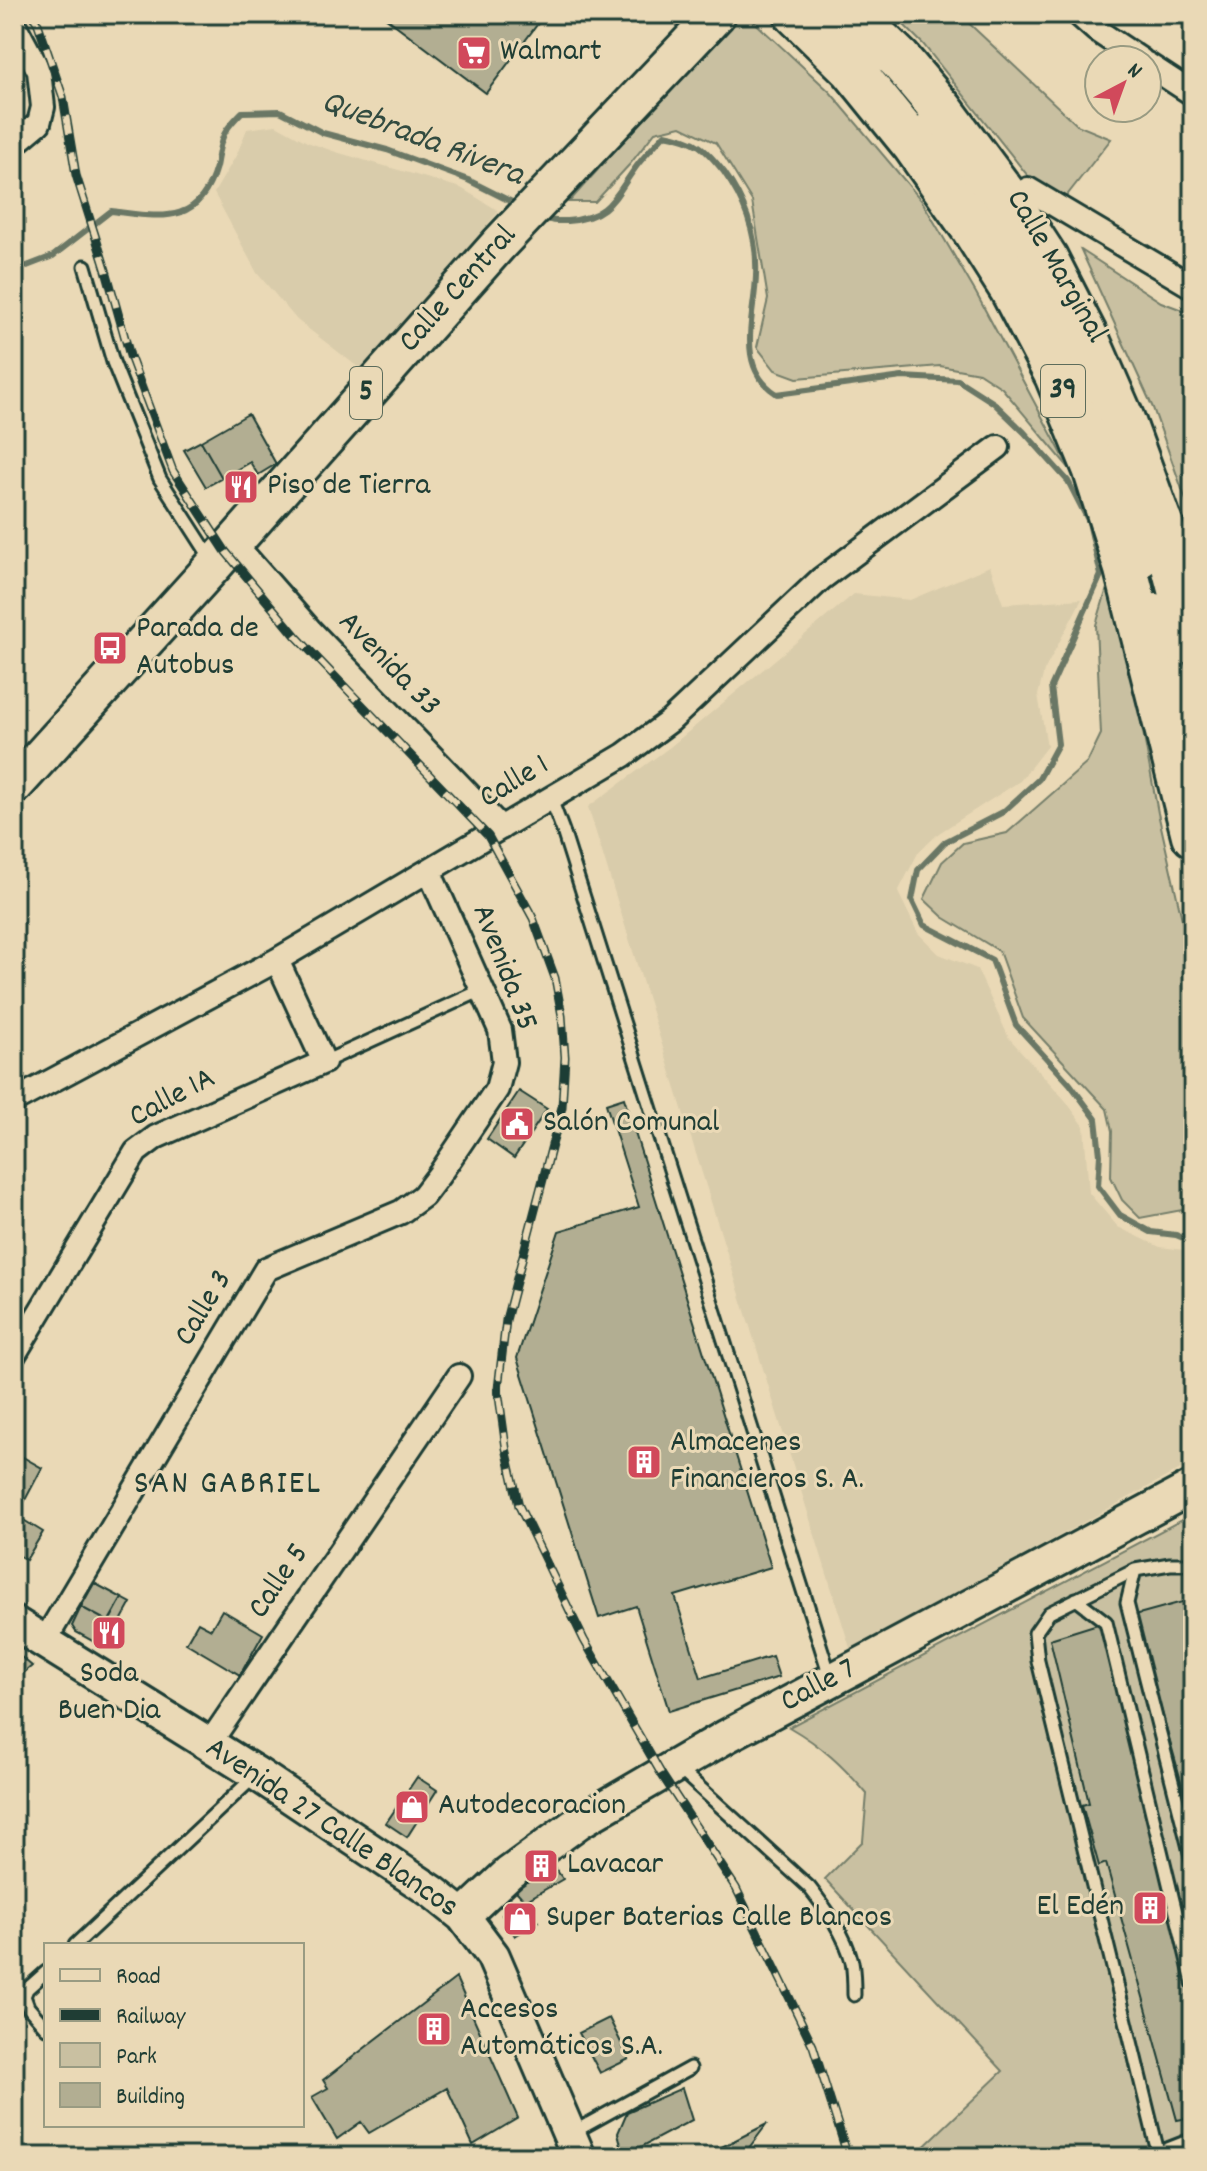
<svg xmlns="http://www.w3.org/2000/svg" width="1207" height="2171" viewBox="0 0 1207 2171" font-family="Dekko,sans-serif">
<rect width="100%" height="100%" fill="#ead9b6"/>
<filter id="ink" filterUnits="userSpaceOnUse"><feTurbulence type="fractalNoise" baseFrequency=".0125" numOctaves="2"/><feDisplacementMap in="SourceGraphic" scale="16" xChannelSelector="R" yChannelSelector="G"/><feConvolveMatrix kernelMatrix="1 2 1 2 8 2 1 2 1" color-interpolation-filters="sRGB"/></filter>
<g filter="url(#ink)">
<!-- built -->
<path fill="#d9ccab" d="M276,125L307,142L336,152L461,188L499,211L363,371L297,320L257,273L214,193L237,154L247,129Z
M990,566L1003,604L1082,599L1044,671L1038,695L1047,746L1020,781L939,833L918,853L898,892L918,933L939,954L977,969L1009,1038L1065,1100L1084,1126L1089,1193L1118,1227L1160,1247L1184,1250L1193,1259V1322L1189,1331L1191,1368L1193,1369V1462L851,1651L588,807L670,747L854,594L910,600Z"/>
<!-- green -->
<path fill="#c9c0a1" stroke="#747e6a" stroke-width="2" d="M737,14H746L830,92L922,201L976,293L1070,469L1002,388L979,373L940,366L797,378L775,370L757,347L768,299L752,201L716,143L681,126L655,132L630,164L595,202H569Z
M893,14H959L1077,125L1111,139L1061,203L1036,186L923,44Z
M1081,250L1161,302L1193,314V520L1153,408Z
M1113,568L1158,813L1193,968V1208L1140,1218L1122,1200L1111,1177L1112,1131L1107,1109L1023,1018L999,951L943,917L924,899L942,862L963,843L1007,833L1087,763L1101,734L1096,625Z
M1193,1514V2157H913L1003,2071L825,1879L863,1841L867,1794C842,1765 822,1746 789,1727Z"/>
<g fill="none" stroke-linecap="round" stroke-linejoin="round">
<!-- stream -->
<path stroke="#6a7765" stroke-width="6" d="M543,217C551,222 558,221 567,221C612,218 615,194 639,163C647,153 656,144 665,134C697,140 704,147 724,172C746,203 758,238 756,276C755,316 734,367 777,394L902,377L958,380L994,403L1024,432L1068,481L1089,522L1101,575L1051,687L1058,744L1039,779L1003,812L945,842L918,870L912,900L924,925L992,960L1016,1025L1070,1084L1096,1119L1100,1155L1098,1186L1120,1215L1151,1232L1176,1235L1193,1242
M14,271L53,256L111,211C161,217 199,227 216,167C218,157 219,146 223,137C226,128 235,119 242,112L280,111L323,133L387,150L468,180L518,205"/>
</g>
<!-- building -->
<path fill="#b2ae92" stroke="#1f3d34" stroke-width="2" d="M381,14H545L486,93Z
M248,414L276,464L258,475L250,462L222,478L201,441Z
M201,441L222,478L206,487L184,450Z
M519,1091L547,1109L514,1158L487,1139Z
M624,1098L771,1567L675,1596L701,1678L772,1656L779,1677L669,1711L636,1606L599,1618L517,1358L559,1231L639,1207L606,1104Z
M14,1452L42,1468L14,1521Z
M17,1516L43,1532L26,1560L14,1552V1521Z
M94,1583L122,1598L109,1622L81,1607Z
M122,1598L131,1603L106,1648L96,1643Z
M1193,1599V1824L1135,1615Z
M81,1607L109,1622L96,1643L76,1632L72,1626Z
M222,1610L263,1634L240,1675L186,1643L198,1622L211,1629Z
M1104,1622L1193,1950V2117L1177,2120L1106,1863L1099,1866L1082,1805L1089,1803L1050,1639Z
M14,1651L32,1666L14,1681Z
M417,1777L437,1790L407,1837L386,1823Z
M544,1853L563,1879L525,1901L509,1883Z
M525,1901L538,1922L515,1936L502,1915Z
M456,1978L518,2118L473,2145L447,2088L369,2133L361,2122L337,2139L312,2097L328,2088L323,2080Z
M609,2018L629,2059L600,2073L579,2033Z
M682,2088L692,2120L624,2156L618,2133L627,2112Z
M767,2124L742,2157H702Z"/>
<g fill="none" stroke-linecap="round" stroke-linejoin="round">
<defs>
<path id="lane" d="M85,266L113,362L160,479L212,560
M551,799L563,831L830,1676
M324,1062L482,990
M1135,1570L1127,1603L1193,1864
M1076,1599L1106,1622L1193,1983
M677,1767L809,1887C827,1910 845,1934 852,1962C854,1972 854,1984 854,1995
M75,1945L255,1776
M46,1972L27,1989L24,1996L28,2007L46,2028
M570,2134L690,2068
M1158,2152L1038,1661L1035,1633L1049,1613L1135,1570L1170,1564H1193
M1147,2157L1193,2139"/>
<path id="street" d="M1078,14L1096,30L1141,60
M14,24L39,71L43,107L39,123L14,144
M1147,64L1193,94
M927,125C957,166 984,208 1012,252C1034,287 1057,324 1075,362C1106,427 1126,495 1145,564
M1028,189L1193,287
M233,542L311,631L501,828
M1156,605L1174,676
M1172,661L1193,729
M14,1101L277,960L624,755L670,721L821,579L998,447
M14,1355L136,1152L156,1137L324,1062L277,960
M44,1642L266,1269L401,1212L423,1196L439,1175L497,1089L504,1062L500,1030L429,871
M209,1744L459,1376"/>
<path id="secondary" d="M14,1623L257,1774L433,1892L463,1916L493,1956L579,2157
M463,1916L509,1873L579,1822L727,1736L1193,1487"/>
<path id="primary" d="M14,786L215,564L499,244L717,14"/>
<path id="highway" d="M796,14L852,69L913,144L973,229L1011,289L1056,375L1094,468L1126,569L1193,835
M852,14L899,59L942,110L1003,192L1046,258L1089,342L1123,420L1164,532L1193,643"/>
</defs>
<!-- lane casing -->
<use href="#lane" stroke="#1f3d34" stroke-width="17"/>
<!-- street casing -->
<use href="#street" stroke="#1f3d34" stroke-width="28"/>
<!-- secondary casing -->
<use href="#secondary" stroke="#1f3d34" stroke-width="38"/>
<!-- primary casing -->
<use href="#primary" stroke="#1f3d34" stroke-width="42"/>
<!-- highway casing -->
<use href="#highway" stroke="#1f3d34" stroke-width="48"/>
<!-- lane -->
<use href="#lane" stroke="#ead9b6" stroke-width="11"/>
<!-- street -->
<use href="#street" stroke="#ead9b6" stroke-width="22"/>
<!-- secondary -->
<use href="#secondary" stroke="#ead9b6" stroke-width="32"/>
<!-- primary -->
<use href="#primary" stroke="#ead9b6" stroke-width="36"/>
<!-- highway -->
<use href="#highway" stroke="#ead9b6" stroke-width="42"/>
<defs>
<path id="rail" d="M32,14L38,24L63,97L76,175L106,270L130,356L173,471L226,552L296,636L488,836L533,918L555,978L562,1016L565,1057L562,1107L506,1320L498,1389L506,1448L519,1506L584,1640L662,1775L736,1888L813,2046L848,2157"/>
</defs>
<!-- rail casing -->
<use href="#rail" stroke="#1f3d34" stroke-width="9"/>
<!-- rail -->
<use href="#rail" stroke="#ead9b6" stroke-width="6" stroke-dasharray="18" stroke-linecap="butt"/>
</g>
</g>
<!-- icons -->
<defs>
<symbol id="supermarket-square" viewBox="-11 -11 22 22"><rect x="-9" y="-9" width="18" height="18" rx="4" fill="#d1495b" stroke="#ead9b6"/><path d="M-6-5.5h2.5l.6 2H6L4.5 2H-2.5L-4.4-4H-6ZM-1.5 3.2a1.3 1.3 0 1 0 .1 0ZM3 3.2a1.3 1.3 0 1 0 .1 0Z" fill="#fff"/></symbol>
<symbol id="restaurant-square" viewBox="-11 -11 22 22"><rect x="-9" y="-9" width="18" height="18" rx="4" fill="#d1495b" stroke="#ead9b6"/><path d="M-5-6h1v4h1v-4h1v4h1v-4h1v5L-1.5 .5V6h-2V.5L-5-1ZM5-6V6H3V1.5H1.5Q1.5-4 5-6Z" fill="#fff"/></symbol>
<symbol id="bus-square" viewBox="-11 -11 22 22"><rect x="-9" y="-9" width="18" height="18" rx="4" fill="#d1495b" stroke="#ead9b6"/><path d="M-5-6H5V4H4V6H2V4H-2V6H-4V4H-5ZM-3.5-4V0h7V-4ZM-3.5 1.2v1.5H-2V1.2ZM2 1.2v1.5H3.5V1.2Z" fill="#fff"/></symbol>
<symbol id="civic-square" viewBox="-11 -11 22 22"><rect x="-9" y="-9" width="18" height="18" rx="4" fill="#d1495b" stroke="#ead9b6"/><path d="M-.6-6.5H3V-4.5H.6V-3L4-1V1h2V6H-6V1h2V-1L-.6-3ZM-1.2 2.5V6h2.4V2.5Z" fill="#fff"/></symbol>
<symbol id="building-square" viewBox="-11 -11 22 22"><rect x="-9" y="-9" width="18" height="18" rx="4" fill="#d1495b" stroke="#ead9b6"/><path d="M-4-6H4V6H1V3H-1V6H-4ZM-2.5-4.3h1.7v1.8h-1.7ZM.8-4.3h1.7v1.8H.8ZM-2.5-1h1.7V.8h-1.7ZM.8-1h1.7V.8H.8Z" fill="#fff"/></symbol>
<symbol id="shop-square" viewBox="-11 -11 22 22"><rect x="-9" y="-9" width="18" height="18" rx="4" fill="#d1495b" stroke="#ead9b6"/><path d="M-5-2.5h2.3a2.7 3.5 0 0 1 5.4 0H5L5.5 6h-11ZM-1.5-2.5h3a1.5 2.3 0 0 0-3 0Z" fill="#fff"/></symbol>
</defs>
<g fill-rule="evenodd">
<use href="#supermarket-square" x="454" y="33" width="40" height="40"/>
<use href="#restaurant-square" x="221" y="467" width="40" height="40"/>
<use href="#bus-square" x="90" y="628" width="40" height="40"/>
<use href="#civic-square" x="497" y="1104" width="40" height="40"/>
<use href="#building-square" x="624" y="1442" width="40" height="40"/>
<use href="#restaurant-square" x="89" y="1613" width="40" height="40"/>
<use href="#shop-square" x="392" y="1787" width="40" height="40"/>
<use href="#building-square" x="521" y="1846" width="40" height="40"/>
<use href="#building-square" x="1130" y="1888" width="40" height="40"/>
<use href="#shop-square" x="500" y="1899" width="40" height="40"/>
<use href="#building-square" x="414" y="2009" width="40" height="40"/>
</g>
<g text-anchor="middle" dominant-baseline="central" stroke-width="6" stroke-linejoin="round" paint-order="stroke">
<!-- shield labels -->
<g fill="#ead9b6" stroke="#5c6c5b" stroke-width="2">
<rect x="1041" y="365" width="44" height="52" rx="6"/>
<rect x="350" y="367" width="32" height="52" rx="6"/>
</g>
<g font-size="30" font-weight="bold" fill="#1f3d34">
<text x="1063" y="391">39</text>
<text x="366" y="393">5</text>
</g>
<!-- poi labels -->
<g font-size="32" fill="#1f3d34" stroke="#ead9b6" text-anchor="start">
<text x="500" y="53">Walmart</text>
<text x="267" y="487">Piso de Tierra</text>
<text x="136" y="630">Parada de<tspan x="136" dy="37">Autobus</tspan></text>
<text x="543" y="1124">Salón Comunal</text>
<text x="670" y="1444">Almacenes<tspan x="670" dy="37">Financieros S. A.</tspan></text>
<text x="109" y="1675" text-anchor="middle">Soda<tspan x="109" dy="37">Buen Dia</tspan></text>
<text x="438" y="1807">Autodecoracion</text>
<text x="567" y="1866">Lavacar</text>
<text x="1124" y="1908" text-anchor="end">El Edén</text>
<text x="546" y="1919">Super Baterias Calle Blancos</text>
<text x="460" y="2011">Accesos<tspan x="460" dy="37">Automáticos S.A.</tspan></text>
</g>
<!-- street labels -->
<g font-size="32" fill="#1f3d34" stroke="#ead9b6">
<text transform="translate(1055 267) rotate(60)">Calle Marginal</text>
<text transform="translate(459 290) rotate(-48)">Calle Central</text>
<text transform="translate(388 665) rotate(46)">Avenida 33</text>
<text transform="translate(515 783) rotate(-31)">Calle 1</text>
<text transform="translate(503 968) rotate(69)">Avenida 35</text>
<text transform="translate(173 1099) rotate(-28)">Calle 1A</text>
<text transform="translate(205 1309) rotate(-59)">Calle 3</text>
<text transform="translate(280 1582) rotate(-56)">Calle 5</text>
<text transform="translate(819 1687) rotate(-28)">Calle 7</text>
<text transform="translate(331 1829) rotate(34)">Avenida 27 Calle Blancos</text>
</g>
<!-- water labels -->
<g font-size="34" font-style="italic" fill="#324b40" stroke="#ead9b6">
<text transform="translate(422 140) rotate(21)">Quebrada Rivera</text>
</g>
<!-- neighbourhood labels -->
<g font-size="34" letter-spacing="2" fill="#1f3d34" stroke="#ead9b6">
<text x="228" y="1485">SAN GABRIEL</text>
</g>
</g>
<!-- margin -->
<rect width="1207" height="2171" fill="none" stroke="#ead9b6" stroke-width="48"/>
<rect x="24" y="24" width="1159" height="2123" fill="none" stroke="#1f3d34" stroke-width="3" filter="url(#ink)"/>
<!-- legend -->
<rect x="44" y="1943" width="260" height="184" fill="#ead9b6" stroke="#999b82" stroke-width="2"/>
<rect x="60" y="1969" width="40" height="12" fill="#ead9b6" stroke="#999b82" stroke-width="2"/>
<text x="116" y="1983" font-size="24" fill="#1f3d34">Road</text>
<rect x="60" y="2009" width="40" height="12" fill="#1f3d34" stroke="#999b82" stroke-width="2"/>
<text x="116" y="2023" font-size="24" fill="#1f3d34">Railway</text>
<rect x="60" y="2043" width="40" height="24" fill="#c9c0a1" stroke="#999b82" stroke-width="2"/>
<text x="116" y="2063" font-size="24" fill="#1f3d34">Park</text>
<rect x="60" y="2083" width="40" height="24" fill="#b2ae92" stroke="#999b82" stroke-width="2"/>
<text x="116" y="2103" font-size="24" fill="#1f3d34">Building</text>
<!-- north arrow -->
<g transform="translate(1123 84) rotate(41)"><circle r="38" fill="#ead9b6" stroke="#999b82" stroke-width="2"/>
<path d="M0-6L14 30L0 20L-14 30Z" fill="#d1495b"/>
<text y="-12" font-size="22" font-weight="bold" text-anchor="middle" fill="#1f3d34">N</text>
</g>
</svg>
